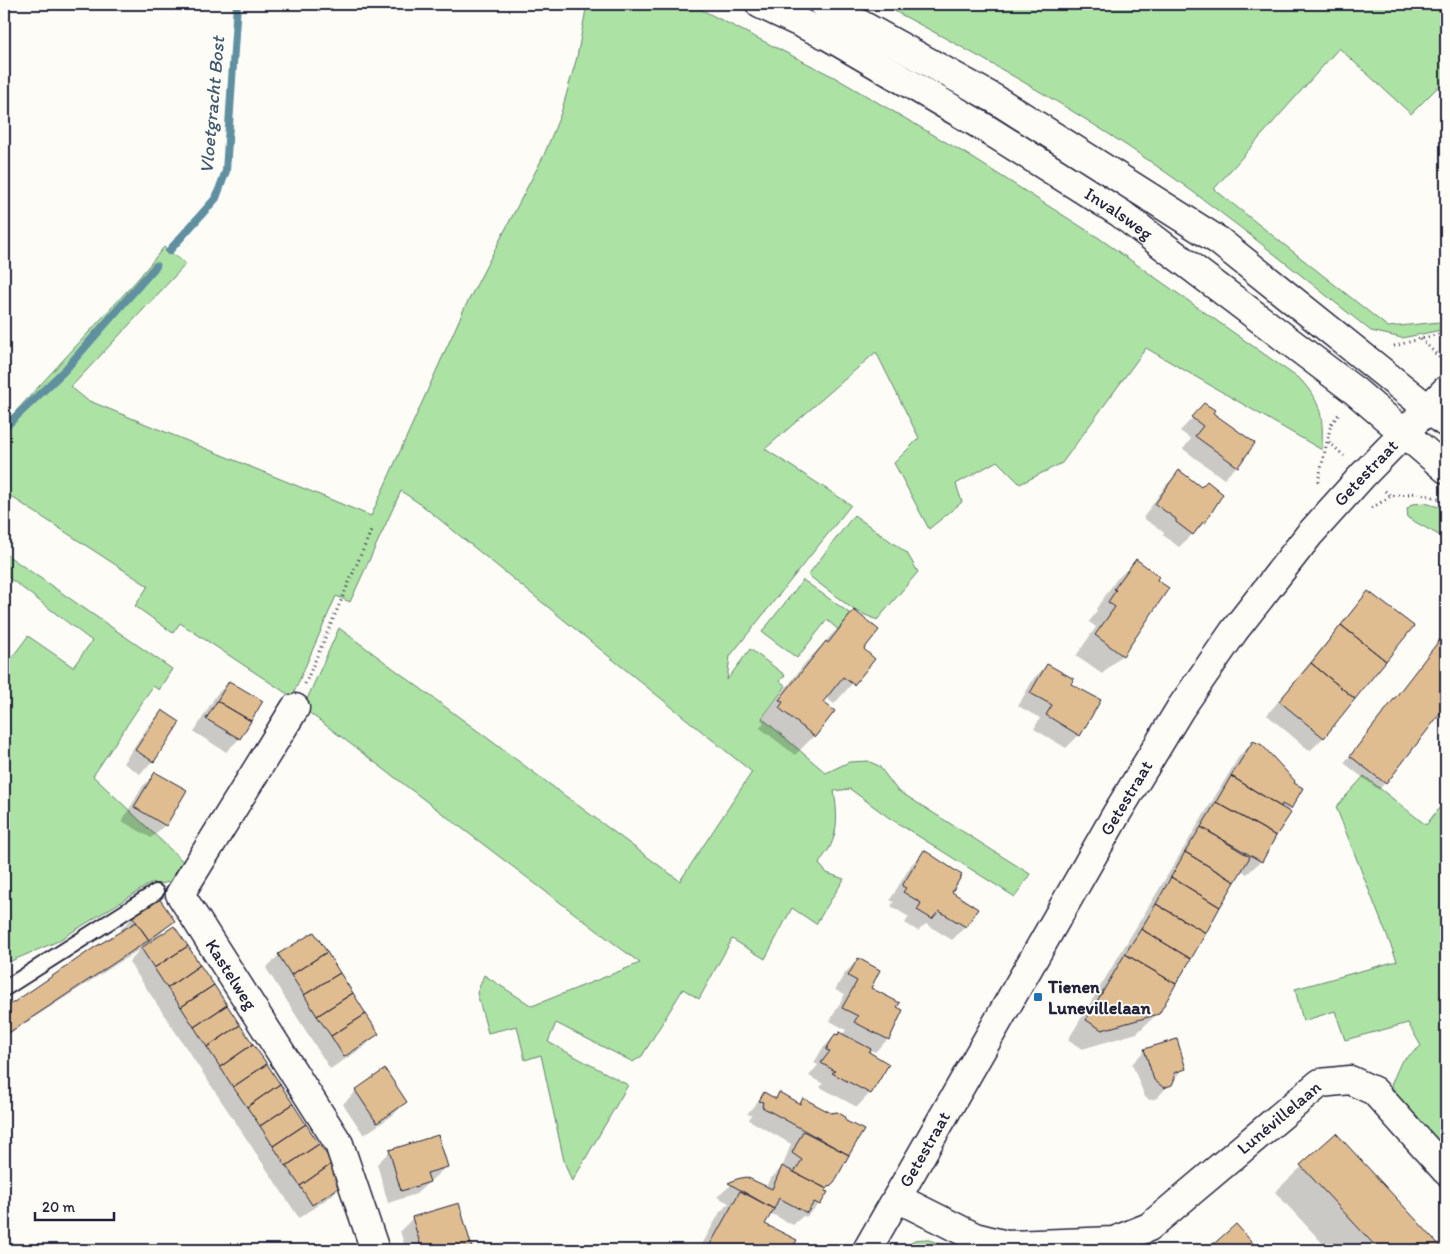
<svg xmlns="http://www.w3.org/2000/svg" width="1450" height="1254" viewBox="0 0 1450 1254" font-family="Itim,sans-serif">
<rect width="100%" height="100%" fill="#fdfcf7"/>
<filter id="ink" filterUnits="userSpaceOnUse"><feTurbulence type="fractalNoise" baseFrequency=".02" numOctaves="2"/><feDisplacementMap in="SourceGraphic" scale="10" xChannelSelector="R" yChannelSelector="G"/><feConvolveMatrix kernelMatrix="1 2 1 2 8 2 1 2 1" color-interpolation-filters="sRGB"/></filter>
<g filter="url(#ink)">
<!-- green -->
<path fill="#ace2a4" stroke="#678270" d="M587,4H690L834,77L968,155L1099,238L1301,380C1323,405 1323,418 1322,450L1146,348L1062,463L1020,484L997,461L956,484L962,502L929,529L894,463L919,438L876,352L765,449L851,505L730,656L727,680L750,649L785,675L780,681L786,686L762,718L826,773L849,762L868,761L879,766L897,790L1030,874L1015,897L888,817L850,789L834,791C837,811 839,828 830,847C827,853 822,857 819,864L827,873L844,879L816,924L792,908L765,959L732,939L699,999L683,989L642,1056L633,1062L556,1023L548,1042L628,1085L572,1182L564,1161L541,1055L525,1060L517,1026L488,1033L477,993L484,975L532,1006L640,963L303,708L339,628L680,881L752,772L423,506L401,491L350,602L336,596L292,697L180,623L173,633L135,606L148,586L4,492V424L138,279L164,247L186,264L71,387L87,400L371,516L464,309L544,155L561,113L577,57Z
M881,4H1446V79L1411,114L1339,48L1214,189L1388,327L1440,322L1446,319V329L1402,338L1371,331C1315,287 1261,242 1204,200C1104,125 992,62 881,4Z
M1425,503L1446,509V539L1408,518L1407,509L1412,504Z
M854,515L907,553L918,572L877,620L854,610L808,575Z
M4,553L172,669L159,690L153,686L93,776L188,866L174,881L156,885L153,882L56,942L4,964V668L28,636L73,667L92,641L4,574Z
M803,580L852,615L840,631L827,620L797,658L762,632Z
M1364,776L1426,825L1446,799V1156L1404,1105L1391,1085L1401,1062L1421,1046L1408,1023L1345,1040L1335,1011L1303,1021L1295,989L1397,961L1336,807Z
M926,1239L958,1250H904L914,1240Z"/>
<!-- shadow -->
<path fill="#0003" d="M1205,405L1211,413L1237,466L1224,479L1183,449L1191,439L1180,431Z
M1179,472L1201,488L1222,494L1204,523L1179,547L1163,535L1164,532L1143,518L1166,485Z
M1136,561L1122,655L1102,674L1076,656L1096,627L1089,622L1097,611L1096,609L1116,580Z
M1368,592L1412,626L1323,738L1310,751L1267,715Z
M854,611L862,650L874,659L834,704L825,697L822,702L814,736L795,755L760,728L764,722L761,720L806,662Z
M1445,634L1446,704L1379,790L1344,763Z
M1047,665L1069,685L1079,735L1066,748L1034,729L1040,718L1018,706L1034,678Z
M229,682L261,702L239,739L226,752L194,732L216,695Z
M162,712L153,761L140,774L123,763L149,725Z
M1253,742L1290,808L1261,861L1247,874L1241,870L1158,1013L1137,1033L1082,1049L1068,1040L1240,755Z
M156,773L165,825L151,838L122,821L143,786Z
M924,852L950,893L976,909L965,927L952,940L926,924L918,931L905,923L909,917L891,906L894,902L890,900L911,865Z
M159,900L174,920L156,938L344,1183L331,1196L299,1218L129,962L140,949L4,1037V1010L122,933L120,930L133,917Z
M279,955L377,1034L364,1047L330,1069L266,968Z
M858,960L870,988L896,1008L888,1039L875,1052L869,1049L867,1053L870,1093L857,1107L820,1087L823,1084L809,1076L818,1065L814,1063L822,1049L835,1036L839,1033L842,1035L846,1030L830,1021L845,994L835,990L845,973Z
M1145,1050L1184,1068L1157,1098L1150,1100L1145,1097L1132,1064Z
M356,1091L406,1102L393,1115L364,1135L343,1104Z
M764,1094L774,1099L779,1094L798,1104L803,1099L862,1131L834,1180L825,1189L819,1204L806,1217L803,1216L793,1225L770,1213L763,1224L795,1240L790,1250H699L720,1212L729,1203L717,1197L737,1180L766,1187L769,1180L782,1168L791,1144L749,1120L751,1115L747,1114Z
M1336,1134L1442,1250H1329L1275,1192Z
M390,1151L446,1167L416,1194L388,1203L377,1164Z
M413,1218L470,1247L467,1250H406L400,1231Z"/>
<g fill="none" stroke-linecap="round" stroke-linejoin="round">
<!-- stream -->
<path stroke="#6090a0" stroke-width="8" d="M169,251L216,198L226,171L237,4
M4,428L64,371L156,266"/>
</g>
<!-- building -->
<path fill="#dfbd91" stroke="#22223b" d="M1204,403L1215,410L1213,413L1255,443L1238,467L1195,436L1203,426L1191,417Z
M1179,470L1201,487L1207,481L1223,494L1205,523L1203,522L1193,535L1176,522V519L1155,504Z
M1136,559L1159,576L1157,580L1169,588L1123,656L1095,635L1115,607L1108,602L1116,590L1114,589Z
M1368,591L1414,626L1386,661L1341,625Z
M854,610L879,630L864,649L875,659L854,685L843,677L823,702L835,711L815,737L779,708L783,702L779,700L826,641L828,643Z
M1341,625L1386,661L1355,699L1311,663Z
M1445,633L1446,706L1386,784L1350,756Z
M1311,663L1355,699L1324,738L1279,701Z
M1047,664L1074,679L1071,684L1101,700L1080,736L1046,715L1052,705L1030,693Z
M229,681L263,701L251,721L217,701Z
M217,701L251,721L240,739L206,719Z
M162,710L180,722L154,762L135,750Z
M1253,741L1262,745L1295,781L1294,783L1303,788L1291,809L1282,804L1281,807L1231,776Z
M155,772L187,790L166,826L134,807Z
M1231,776L1291,813L1276,836L1216,802Z
M1216,802L1276,836L1262,862L1201,827Z
M1201,827L1250,857L1235,882L1185,852Z
M924,850L962,875L952,892L978,909L966,927L939,911L932,919L917,910L921,903L903,892L906,888L902,886Z
M1185,852L1235,882L1220,907L1171,877Z
M1171,877L1220,907L1206,933L1156,904Z
M159,898L175,921L149,940L132,916Z
M1156,904L1206,933L1191,959L1141,929Z
M136,922L149,940L4,1036V1009L95,947Z
M174,926L188,946L154,968L141,948Z
M1141,929L1191,959L1176,984L1125,954Z
M314,932L327,952L291,975L278,954Z
M188,946L200,965L167,988L154,968Z
M327,952L340,973L304,995L291,975Z
M1125,954L1176,984L1159,1014L1102,1030L1086,1020Z
M858,958L880,970L871,988L900,1003L897,1007L903,1010L889,1040L854,1022L858,1016L842,1008L857,981L848,976Z
M200,965L214,985L181,1007L167,988Z
M340,973L353,993L317,1016L304,995Z
M214,985L227,1005L194,1027L181,1007Z
M353,993L366,1014L331,1036L317,1016Z
M227,1005L240,1025L207,1047L194,1027Z
M366,1014L379,1034L344,1057L331,1036Z
M240,1025L253,1044L220,1067L207,1047Z
M839,1032L871,1049L869,1052L889,1064L871,1094L832,1073L835,1071L821,1063L830,1051L826,1050L835,1034L838,1035Z
M1177,1039L1186,1069L1174,1073L1175,1078L1172,1085L1164,1088L1154,1080L1144,1049Z
M253,1044L267,1064L233,1087L220,1067Z
M267,1064L280,1084L247,1107L233,1087Z
M385,1069L407,1102L377,1123L355,1090Z
M280,1084L293,1104L260,1126L247,1107Z
M764,1092L776,1099L779,1092L800,1104L803,1098L831,1113L837,1112L844,1116L846,1121L864,1130L849,1155L762,1107L763,1102L759,1101Z
M293,1104L306,1124L273,1146L260,1126Z
M306,1124L319,1144L286,1166L273,1146Z
M803,1131L849,1155L835,1181L827,1189L794,1172L802,1160L792,1153Z
M1336,1133L1444,1250H1379L1300,1165Z
M438,1135L448,1167L427,1173L430,1182L401,1191L389,1150Z
M319,1144L333,1163L300,1186L286,1166Z
M333,1163L346,1183L312,1205L300,1186Z
M782,1166L827,1189L825,1191L828,1192L820,1205L814,1202L807,1213L779,1198L774,1209L728,1183L737,1179L746,1177L772,1189Z
M740,1191L774,1209L765,1224L797,1240L791,1250H707Z
M459,1203L472,1248L463,1250H422L412,1217Z
M1236,1224L1259,1250H1207Z"/>
<g fill="none" stroke-linecap="round" stroke-linejoin="round">
<defs>
<path id="lane" d="M4,989L156,892"/>
<g id="street">
<path id="s1" d="M295,708L180,894L339,1144L375,1250"/>
<path id="s2" d="M897,1198L975,1237L1007,1245L1114,1241L1149,1227L1320,1083L1350,1080L1374,1091L1446,1171"/>
</g>
<g id="secondary">
<path id="s3" d="M867,1250L1117,813L1180,709L1234,631L1309,535L1363,475L1446,390"/>
</g>
<g id="primary">
<path id="s4" d="M760,4L828,36L982,126L1120,213L1355,391L1446,469"/>
<path d="M824,4L995,99L1219,241L1446,423"/>
</g>
</defs>
<!-- lane casing -->
<use href="#lane" stroke="#22223b" stroke-width="18"/>
<!-- street casing -->
<use href="#street" stroke="#22223b" stroke-width="31"/>
<!-- secondary casing -->
<use href="#secondary" stroke="#22223b" stroke-width="31"/>
<!-- primary casing -->
<use href="#primary" stroke="#22223b" stroke-width="31"/>
<!-- path -->
<path stroke="#22223b" stroke-width="3" stroke-dasharray="1 4" stroke-linecap="butt" d="M1421,339L1446,364
M1394,346L1446,332
M1329,442L1344,456
M1318,482L1331,424L1340,413
M1385,491L1391,496L1416,493L1446,500
M1372,508L1391,496
M305,684L372,529"/>
<!-- lane -->
<use href="#lane" stroke="#fdfcf7" stroke-width="14"/>
<!-- street -->
<use href="#street" stroke="#fdfcf7" stroke-width="28"/>
<!-- secondary -->
<use href="#secondary" stroke="#fdfcf7" stroke-width="28"/>
<!-- primary -->
<use href="#primary" stroke="#fdfcf7" stroke-width="28"/>
</g>
</g>
<!-- markers -->
<rect fill="#1f6fb2" stroke="#fdfcf7" stroke-width="2" x="1033" y="992" width="10" height="10" rx="2.5"/>
<g text-anchor="middle" dominant-baseline="central" stroke-width="4" stroke-linejoin="round" paint-order="stroke">
<!-- street labels -->
<g font-size="18" fill="#22223b" stroke="#fdfcf7">
<text stroke="none"><textPath href="#s4" startOffset="416">Invalsweg</textPath></text>
<text stroke="none"><textPath href="#s3" startOffset="926">Getestraat</textPath></text>
<text stroke="none"><textPath href="#s3" startOffset="521">Getestraat</textPath></text>
<text stroke="none"><textPath href="#s1" startOffset="314">Kastelweg</textPath></text>
<text stroke="none"><textPath href="#s2" startOffset="435">Lunévillelaan</textPath></text>
<text stroke="none"><textPath href="#s3" startOffset="116">Getestraat</textPath></text>
</g>
<!-- poi labels -->
<g font-size="18" font-weight="bold" fill="#22223b" stroke="#fdfcf7" text-anchor="start">
<text x="1048" y="987">Tienen<tspan x="1048" dy="21">Lunevillelaan</tspan></text>
</g>
<!-- water labels -->
<g font-size="19" font-style="italic" fill="#41596e" stroke="#fdfcf7">
<text transform="translate(212 105) rotate(-85)">Vloetgracht Bost</text>
</g>
</g>
<!-- margin -->
<rect width="1450" height="1254" fill="none" stroke="#fdfcf7" stroke-width="20"/>
<rect x="10" y="10" width="1430" height="1234" fill="none" stroke="#22223b" stroke-width="2" filter="url(#ink)"/>
<!-- scale -->
<path d="M35 1212v8h79v-8" fill="none" stroke="#22223b" stroke-width="2.5"/>
<text x="42" y="1212" font-size="15" fill="#22223b" stroke="#fdfcf7" stroke-width="4" paint-order="stroke">20 m</text>
</svg>
